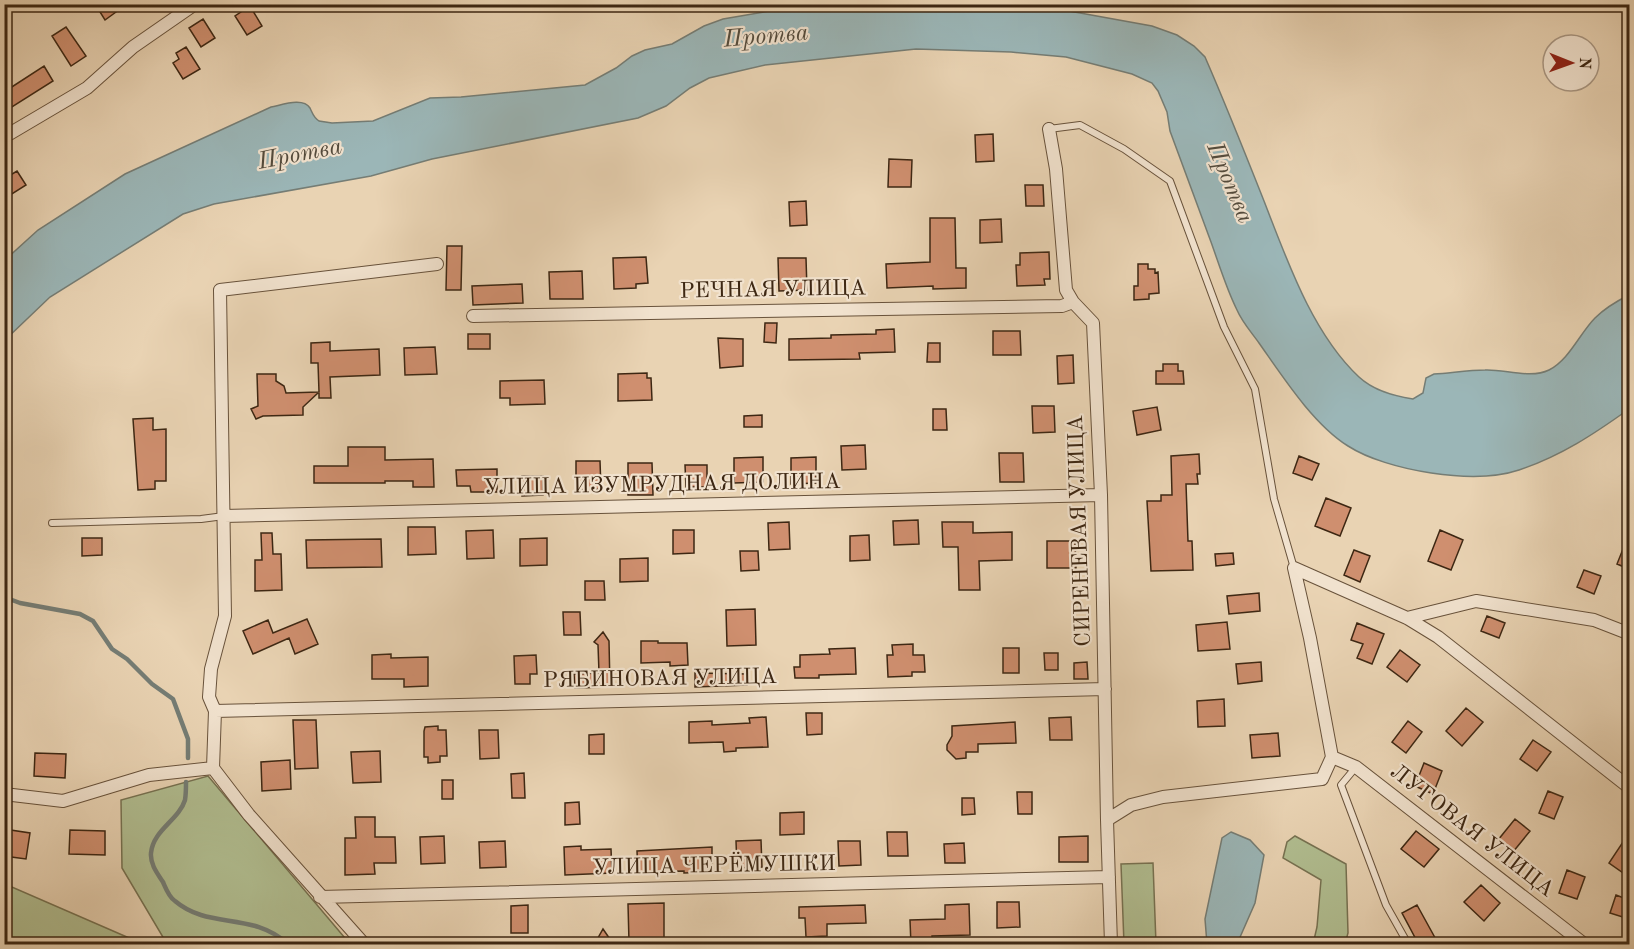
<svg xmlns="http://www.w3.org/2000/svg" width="1634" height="949" viewBox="0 0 1634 949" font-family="'Old Standard TT',serif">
<rect width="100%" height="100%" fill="#e9d3b3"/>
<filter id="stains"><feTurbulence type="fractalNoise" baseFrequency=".00333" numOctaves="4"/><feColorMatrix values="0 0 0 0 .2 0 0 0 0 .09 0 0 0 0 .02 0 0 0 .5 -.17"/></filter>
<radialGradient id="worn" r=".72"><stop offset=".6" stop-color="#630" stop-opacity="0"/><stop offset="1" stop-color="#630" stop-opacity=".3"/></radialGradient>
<!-- green -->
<path fill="#b1be91" stroke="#777252" stroke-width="1.5" d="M208,776L350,944H167L122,868L121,800Z
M1295,836L1346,864L1348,933L1345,944H1313L1317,927L1321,880L1283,858L1287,842Z
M1153,863L1156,944H1124L1121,864Z
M4,884H5L143,944H5Z"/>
<!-- water -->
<path fill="#9bb6b7" stroke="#757d75" stroke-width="1.5" d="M838,5H1036L1152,26L1177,35L1194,46L1205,57C1226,105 1245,153 1264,201C1287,260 1312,333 1359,377C1374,391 1394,396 1413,399L1423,393L1426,378L1434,374C1451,373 1468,370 1485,370C1504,369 1531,379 1549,370C1569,360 1580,333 1595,318C1605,308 1617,301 1629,295V409C1594,434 1561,456 1519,470C1474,485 1387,471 1348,446C1313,424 1283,377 1259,343C1252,333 1242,322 1237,310C1226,288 1219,264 1211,242C1197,205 1184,168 1170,131L1167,112L1158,91L1152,83L1132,74L1066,57L1011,52L916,49L765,65L709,78L690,88L666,106L638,118L432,159L371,176L214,204L183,214L50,297L5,340V260L38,230L125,174L271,107C282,105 303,97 310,108C313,114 313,117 319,121L332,123L373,121L430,98L461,97L585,85L616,68L632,56L645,50L672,44L704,26L723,19L798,6Z
M1231,832L1250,840L1264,855L1255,903L1237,944H1207L1205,919L1222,838Z"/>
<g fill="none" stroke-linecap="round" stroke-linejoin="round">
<!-- stream -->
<path stroke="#757d75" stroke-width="4.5" d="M4,597L20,603L80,614L93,621L112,649L127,659L152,684L173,699L188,739V758
M186,782C186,787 186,794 185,800C179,820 153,830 151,853C150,864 157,873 163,882C166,889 169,897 175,901C209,930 252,911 288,944"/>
</g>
<!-- building -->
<path fill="#cf8f6f" stroke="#3d2713" stroke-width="1.5" d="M95,4H127L105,20Z
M250,6L262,26L247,35L235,16Z
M203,19L215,38L201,47L189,28Z
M66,27L86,56L71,66L52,36Z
M186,47L200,69L183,79L173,63L179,59L176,53Z
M44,66L53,81L4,112V92Z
M993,134L994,161L976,162L975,135Z
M889,159L912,160L911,187H888Z
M17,171L26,185L4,199V179Z
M1025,185H1043L1044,206H1026Z
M806,201L807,225L790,226L789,202Z
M930,218H955L956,268H966V288L933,289V286L887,288L886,264L930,262Z
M1001,219L1002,242L980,243V220Z
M447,246H462L461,290H446Z
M1049,252L1050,279H1044L1045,285L1017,286L1016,265H1020V253Z
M646,257L648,283L636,284V288L614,289L613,258Z
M778,258H806L807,290L779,291Z
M1138,264H1148V269H1155V273L1158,272L1159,293L1149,294V299L1134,300V286H1138Z
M582,271L583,299H550L549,272Z
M522,284L523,303L473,305L472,286Z
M765,323H777L776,343L764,342Z
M894,329L895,352L859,353L860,359L789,360V339L831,338V335L876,334V330Z
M993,331H1020L1021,355H993Z
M468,334H490V349H468Z
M718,338L743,339V366L720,368Z
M330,342V351L379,349L380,375L330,377L331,398H319V392L303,407V415L263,416L256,419L251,409L258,406L257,374H276V381L284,386L286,393L319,392L318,363H311V343Z
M928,343H940V362H927Z
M435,347L437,374L405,375L404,348Z
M1073,355L1074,383L1058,384L1057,356Z
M1163,364H1178V371H1183L1184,384H1156V371H1163Z
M647,373V378H651L652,400L618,401V374Z
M544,380L545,404L510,405V398H500V381Z
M1032,406H1054L1055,432L1033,433Z
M1157,407L1161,430L1137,435L1133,411Z
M933,409H946L947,430H933Z
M762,415V427H744V416Z
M153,418V430L166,429V481H155V489L138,490L133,419Z
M865,445L866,469L842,470L841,446Z
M348,447H385V460L433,459L434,487H413V481H385V483H314V466H348Z
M999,453H1023L1024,482H1000Z
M1199,454L1200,474H1197L1198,484H1186L1188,541H1192L1193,570L1151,571L1147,501H1161V495H1172L1171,456Z
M1299,456L1319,464L1312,480L1293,473Z
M763,457V482L734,483V458Z
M816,457V483L791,484V458Z
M576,461H600L601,489L576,490Z
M628,463H652L653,495H628Z
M685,465H707V487H686Z
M497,469V492H471L470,486H457L456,470Z
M522,476H543V495L522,496Z
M1326,498L1351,508L1340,536L1315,526Z
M918,520L919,544L894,545L893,521Z
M789,522L790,549L769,550L768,523Z
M942,522H973V533L1012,532V560L979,561L980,590H959L958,547H943Z
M408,527H435L436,554L408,555Z
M493,530L494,558L467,559L466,531Z
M673,530H694V553L673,554Z
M1440,530L1463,540L1451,570L1428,561Z
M261,533H272L273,554H281L282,590L255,591V560H262Z
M1629,534V569L1617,564Z
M869,535L870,560L850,561V536Z
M82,538H102V555L82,556Z
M547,538V565L520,566V539Z
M381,539L382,567L307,568L306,540Z
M1047,541H1075L1076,568H1047Z
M1354,550L1370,556L1360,582L1344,575Z
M740,551H758L759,570L741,571Z
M1233,553L1234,564L1216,566L1215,554Z
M648,558V581L620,582V559Z
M1584,570L1601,576L1594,594L1577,587Z
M585,581H604L605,600H585Z
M1259,593L1260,611L1229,614L1227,596Z
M755,609L756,645L727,646L726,610Z
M563,612H580L581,635H564Z
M1487,616L1505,623L1499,638L1481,631Z
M307,619L318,644L295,654L289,638L253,654L243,631L268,620L273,633Z
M1227,622L1230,649L1198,651L1196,625Z
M1357,623L1384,634L1372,664L1357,658L1363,644L1351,640Z
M603,632L609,641L610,687L575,688L574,674L599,673L598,645L594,642Z
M641,641H658V643H687L688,665L670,666V662L641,663Z
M913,644V655H924L925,672H912V676L888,677L887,655H893L892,645Z
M855,648L856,674L819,675V678H795L794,667H800V655L830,654L829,649Z
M1003,648H1019V673H1003Z
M1400,650L1420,665L1407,682L1387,667Z
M1044,653H1058V670H1045Z
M391,654V658L428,657V686L404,687V679H372V655Z
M536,655L537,674H530V684H515L514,656Z
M1087,662L1088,679H1074V663Z
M1261,662L1262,681L1238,684L1236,664Z
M695,673L747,674V685L695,687Z
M1224,699L1225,726L1198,727L1197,701Z
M1466,708L1483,722L1462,746L1446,731Z
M806,713H822V734L807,735Z
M766,717L768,747L736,748V751L724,752L723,742L689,743V722L712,721V725L750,723L749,718Z
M1071,717L1072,740H1050L1049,718Z
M293,720H316L318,768L295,769Z
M1408,721L1422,732L1406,753L1392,742Z
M1015,722L1016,743L978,744V752H966V758L956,759L947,750V745L952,736V726Z
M438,726V730H446L447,756H440V762L428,763V757H424V731L425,727Z
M479,730H498L499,758L480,759Z
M1278,733L1280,756L1252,758L1250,735Z
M604,734V754H589V735Z
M1533,740L1551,752L1537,771L1520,759Z
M380,751L381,782L353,783L351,752Z
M35,753L66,754L65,778L34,776Z
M290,760L291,789L262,791L261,762Z
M1424,763L1442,771L1433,794L1415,786Z
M524,773L525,798H512L511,774Z
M442,780H453V799H442Z
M1548,791L1563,797L1554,819L1539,813Z
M1017,792H1032V814H1018Z
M962,798H974L975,814L962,815Z
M579,802L580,824L565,825V803Z
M804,812V834L780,835V813Z
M355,817H375V837H395L396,863H374L375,874L345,875V838H356Z
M1515,819L1530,831L1513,852L1498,840Z
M4,829L30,833L26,859L4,856Z
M70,830L105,831V855L69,854Z
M1416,831L1439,849L1424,867L1401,849Z
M887,832H907L908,856H888Z
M1629,833V877L1609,863Z
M444,836L445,863L421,864L420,837Z
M1088,836V862H1059V837Z
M761,840L762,867L737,868L736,841Z
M505,841L506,867L480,868L479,842Z
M838,841H860L861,865L839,866Z
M964,843L965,863H945L944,844Z
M581,846V850L611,849L612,873L565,875L564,847Z
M712,847V872L684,873V871L638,872L637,851Z
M1567,870L1585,877L1577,899L1559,893Z
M1481,885L1500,903L1484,921L1464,902Z
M1616,895L1629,900V919L1610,913Z
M997,902H1019L1020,927L997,928Z
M664,903V941L629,942L628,904Z
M969,904L970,935L932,936V945H911L910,920L945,919V905Z
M528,905V933H511V906Z
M865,905L866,923L827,924V936L806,937L805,918H799V907Z
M1417,905L1439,945H1419L1402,913Z
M603,929L614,945H594Z"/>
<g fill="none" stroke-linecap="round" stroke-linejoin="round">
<defs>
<path id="lane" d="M1049,129L1080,125L1124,149L1170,181L1224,327L1255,389L1274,499L1294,568
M52,523L201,519L224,516
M1356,767L1341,785L1386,905L1408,944"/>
<path id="street" d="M1049,129L1056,169L1066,290L1073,302L1093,323L1101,495L1107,820L1111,944
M4,137L87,88L133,47L195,4
M473,316L1062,306L1073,302
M224,516L1101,495
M1294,568L1407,618L1438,637L1630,788
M1407,618L1476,601L1594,620L1630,634
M215,711L1105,689
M1332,757L1356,767L1584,944
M213,768L215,711L209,697L211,669L225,616L220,290L437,264
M213,768L249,815L364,944
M4,794L63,801L149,775L213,768
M1107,820L1131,805L1163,797L1322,779L1332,757L1310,638L1294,568
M320,897L1109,877"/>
</defs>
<!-- lane casing -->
<use href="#lane" stroke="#68523b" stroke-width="8"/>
<!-- street casing -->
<use href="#street" stroke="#68523b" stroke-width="14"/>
<!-- lane -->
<use href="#lane" stroke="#f1e2ce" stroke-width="6"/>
<!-- street -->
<use href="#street" stroke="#f1e2ce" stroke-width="12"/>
</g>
<g text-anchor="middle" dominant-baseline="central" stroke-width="4.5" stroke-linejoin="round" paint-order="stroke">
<!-- street labels -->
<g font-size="22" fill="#3d2713" stroke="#f1e2ce">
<text transform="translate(773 290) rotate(-1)">РЕЧНАЯ УЛИЦА</text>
<text transform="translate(662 485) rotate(-1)">УЛИЦА ИЗУМРУДНАЯ ДОЛИНА</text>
<text transform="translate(1080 531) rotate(-92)">СИРЕНЕВАЯ УЛИЦА</text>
<text transform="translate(660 679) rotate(-1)">РЯБИНОВАЯ УЛИЦА</text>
<text transform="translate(1472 831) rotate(38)">ЛУГОВАЯ УЛИЦА</text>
<text transform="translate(714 866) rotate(-1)">УЛИЦА ЧЕРЁМУШКИ</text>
</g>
<!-- water labels -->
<g font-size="24" font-style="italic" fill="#544b3c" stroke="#f1e2ce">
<text transform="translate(766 37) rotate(-5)">Протва</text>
<text transform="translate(300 155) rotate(-11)">Протва</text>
<text transform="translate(1229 183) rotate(67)">Протва</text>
</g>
</g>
<!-- margin -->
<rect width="1634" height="949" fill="none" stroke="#e9d3b3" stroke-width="24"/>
<rect x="6" y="6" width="1622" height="937" fill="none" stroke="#3d2713" stroke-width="3"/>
<rect x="12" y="12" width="1610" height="925" fill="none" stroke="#3d2713" stroke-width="1.5"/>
<!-- north arrow -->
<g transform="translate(1571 63) rotate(91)"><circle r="28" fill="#f1e2ce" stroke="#a99783" stroke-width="1.5"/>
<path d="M0-4.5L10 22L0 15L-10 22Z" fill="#8f2418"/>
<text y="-9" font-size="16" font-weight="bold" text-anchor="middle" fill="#3d2713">N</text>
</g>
<rect width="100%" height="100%" filter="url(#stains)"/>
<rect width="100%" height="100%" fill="url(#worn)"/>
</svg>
